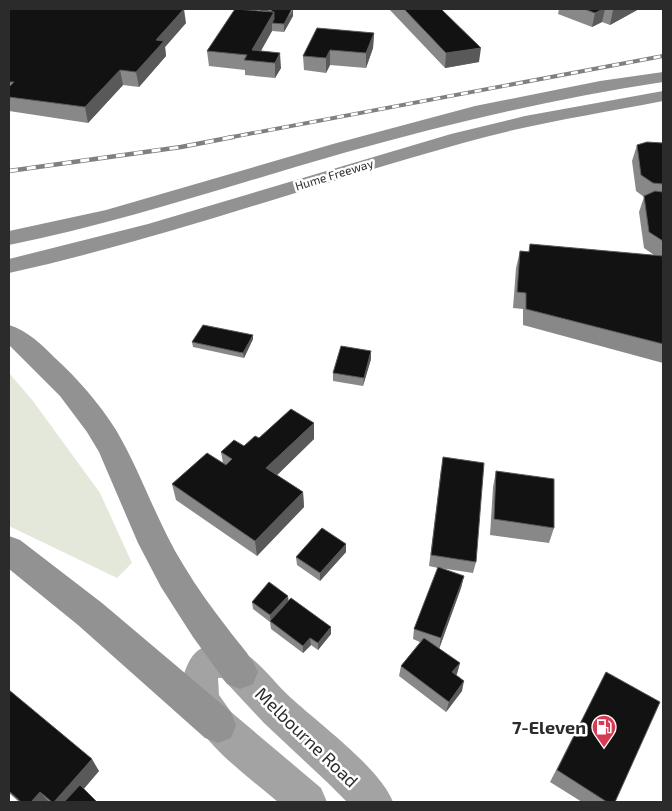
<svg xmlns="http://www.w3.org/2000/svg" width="672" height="811" viewBox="0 0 672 811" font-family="'Exo 2',sans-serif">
<rect width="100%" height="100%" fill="#fff"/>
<!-- green -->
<path fill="#e3e8da" d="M9,373L33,401L100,493L132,563L117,578L9,526Z"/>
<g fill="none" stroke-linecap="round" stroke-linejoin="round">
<!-- major -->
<path fill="#a3a3a3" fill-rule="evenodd" d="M210,644C223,644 235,646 246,654C262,665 275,683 290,697C318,723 380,768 393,802H347L328,783L264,723L222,678H218L219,695L231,712L321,788L327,802H278C248,776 164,718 185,671C191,656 195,650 210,644Z"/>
<!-- highway -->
<path fill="#929292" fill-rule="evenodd" d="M663,72V82C556,98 451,123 347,152C234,184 124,222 9,245V231L106,210L333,144L475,106L600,81Z
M663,91V101C597,114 529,124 463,143C311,185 163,239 9,273V259L148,224L451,134L525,116Z
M9,325C28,331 41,344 55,358C78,379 99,403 116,430C142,474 157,523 184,566C197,588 212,608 228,629C238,643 251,655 258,672L253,684L240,689L227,684L193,637L161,587L138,543L99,452L87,432L60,396L9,345Z
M9,536L20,540L102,603L231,712L236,725L231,738L218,743L205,738L78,625L9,569Z"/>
<defs>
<path id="rail-far1" d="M227,138L663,56"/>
<path id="rail" d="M9,171L181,147L233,137"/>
</defs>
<!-- rail-far1 casing -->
<use href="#rail-far1" stroke="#808080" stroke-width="4"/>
<!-- rail casing -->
<use href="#rail" stroke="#808080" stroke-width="4.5"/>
<!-- rail-far1 -->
<use href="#rail-far1" stroke="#fff" stroke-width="2.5" stroke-dasharray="7" stroke-linecap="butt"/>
<!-- rail -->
<use href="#rail" stroke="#fff" stroke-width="3" stroke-dasharray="9" stroke-linecap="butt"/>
</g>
<!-- wall -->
<path fill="#888" d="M9,9L186,23L165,47L166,56L139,87L123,85L88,123L9,111Z
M235,9L293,16L284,32L272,31L261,51L281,68L275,78L245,75V70L209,66L207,51Z
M389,9H441L479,62L445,68Z
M559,9H639L610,25L602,22L592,27L558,14Z
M374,33L373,48L366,68L330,65L326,73L304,70L303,56Z
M663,143V363L523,325V309L513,308L516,268L520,251L654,255L644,248L639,212L644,197L636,191L632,161L637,145Z
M253,339L244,358L193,347L192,342Z
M371,359L363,386L333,381V373Z
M314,423V439L277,475L303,492L304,507L257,556L176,500L172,484L223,463L221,452L244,446L259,438Z
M441,469L476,562L473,573L440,568L464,576L461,588L439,649L460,663L456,675L462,691L446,712L399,676L401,666L420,642L413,639L414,629L438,568L429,566Z
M496,471L554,528L549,543L490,535L493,487Z
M346,544V552L320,581L297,565L296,557Z
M288,596V601L331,627V634L318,650L311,645L303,653L271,629L270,622L253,609L252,602Z
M606,672L615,802H582L550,782Z
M9,690L99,771L84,789L97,802H19L9,793Z"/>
<!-- shaded-wall -->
<path fill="#595959" d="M184,9L186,23L165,47L166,56L139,87L136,72L156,40Z
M293,9V16L284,32V24Z
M603,9H605L602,22L592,27L595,13Z
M616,9H639L610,25L613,10Z
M274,12L275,23H272V31L255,61L252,50Z
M374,33L373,48L366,68V53Z
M481,48L479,62L445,68L446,53Z
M330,50V65L326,73V58Z
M280,53L281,68L275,78V63Z
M120,70L123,85L88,123L85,107Z
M253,335V339L244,358L243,353Z
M371,351V359L363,386L364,378Z
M314,423V439L268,484L266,468Z
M303,492L304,507L257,556L255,541Z
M346,544V552L320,581V573Z
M464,576L461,588L439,649L441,638Z
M288,596L289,603L271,623L270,615Z
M331,627V634L318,650V643Z
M310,638L311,645L303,653V646Z
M460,663L457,674L450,683L452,672Z
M464,681L462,691L446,712L449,702Z
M92,759L99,771L72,802H54Z
M40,792L49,802H31Z"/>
<!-- building -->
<path fill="#121212" stroke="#595959" d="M9,9H184L156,40L164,41L136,72L120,70L85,107L9,97V87L14,82H9Z
M235,9L274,12L252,50L280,53L275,63L244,60L247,55L207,51Z
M272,9H292L284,24L272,23L274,19V12L260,10L271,11Z
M404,9H441L481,48L446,53Z
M584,9H603L595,13Z
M317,28L374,33L366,53L330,50L326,58L303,56Z
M647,142L663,143V184L653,183L641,175L637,145Z
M655,191L663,192V241L649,232L644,196Z
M530,244L663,256V344L526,309V293L517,292L520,251L529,252Z
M203,325L253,335L243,353L192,342Z
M341,346L371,351L364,378L333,373Z
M291,409L314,423L266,468L303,492L255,541L172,484L207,453L226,465L232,459L221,452L234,440L244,446L255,436L259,438Z
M443,457L484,463L476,562L431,555Z
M496,471L554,479V528L494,519Z
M322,528L346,544L320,573L296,557Z
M438,567L464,576L441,638L414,629Z
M269,582L288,596L270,615L252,602Z
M291,598L331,627L318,643L310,638L303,646L270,621Z
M424,638L460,663L452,672L464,681L449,702L401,666Z
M606,672L660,702L615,802H607L557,770Z
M9,690L92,759L54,802H52L40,792L31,802H21L9,791Z
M80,785L97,802H64Z"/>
<!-- icons -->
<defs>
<symbol id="fuel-pin" viewBox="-11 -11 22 30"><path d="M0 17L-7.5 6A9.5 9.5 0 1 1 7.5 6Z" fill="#d53b53" stroke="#fff"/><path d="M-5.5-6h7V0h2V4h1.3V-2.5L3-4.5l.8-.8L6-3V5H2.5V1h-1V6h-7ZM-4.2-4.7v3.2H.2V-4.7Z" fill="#fff"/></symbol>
</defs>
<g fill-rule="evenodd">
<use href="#fuel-pin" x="590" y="713" width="28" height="38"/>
</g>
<g text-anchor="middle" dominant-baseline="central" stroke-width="5" stroke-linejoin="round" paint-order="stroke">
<!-- far-street labels -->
<g font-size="12" fill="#2b2b2b" stroke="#fff">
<text transform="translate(334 174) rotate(-17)">Hume Freeway</text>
</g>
<!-- near-poi labels -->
<g font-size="18" font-weight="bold" fill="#2b2b2b" stroke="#fff" text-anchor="end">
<text x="586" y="727">7-Eleven</text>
</g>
<!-- near-street labels -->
<g font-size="18" fill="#2b2b2b" stroke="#fff">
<text transform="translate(307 737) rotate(44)">Melbourne Road</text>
</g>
</g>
<!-- border -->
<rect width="672" height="811" fill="none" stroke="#2b2b2b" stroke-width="20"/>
</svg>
